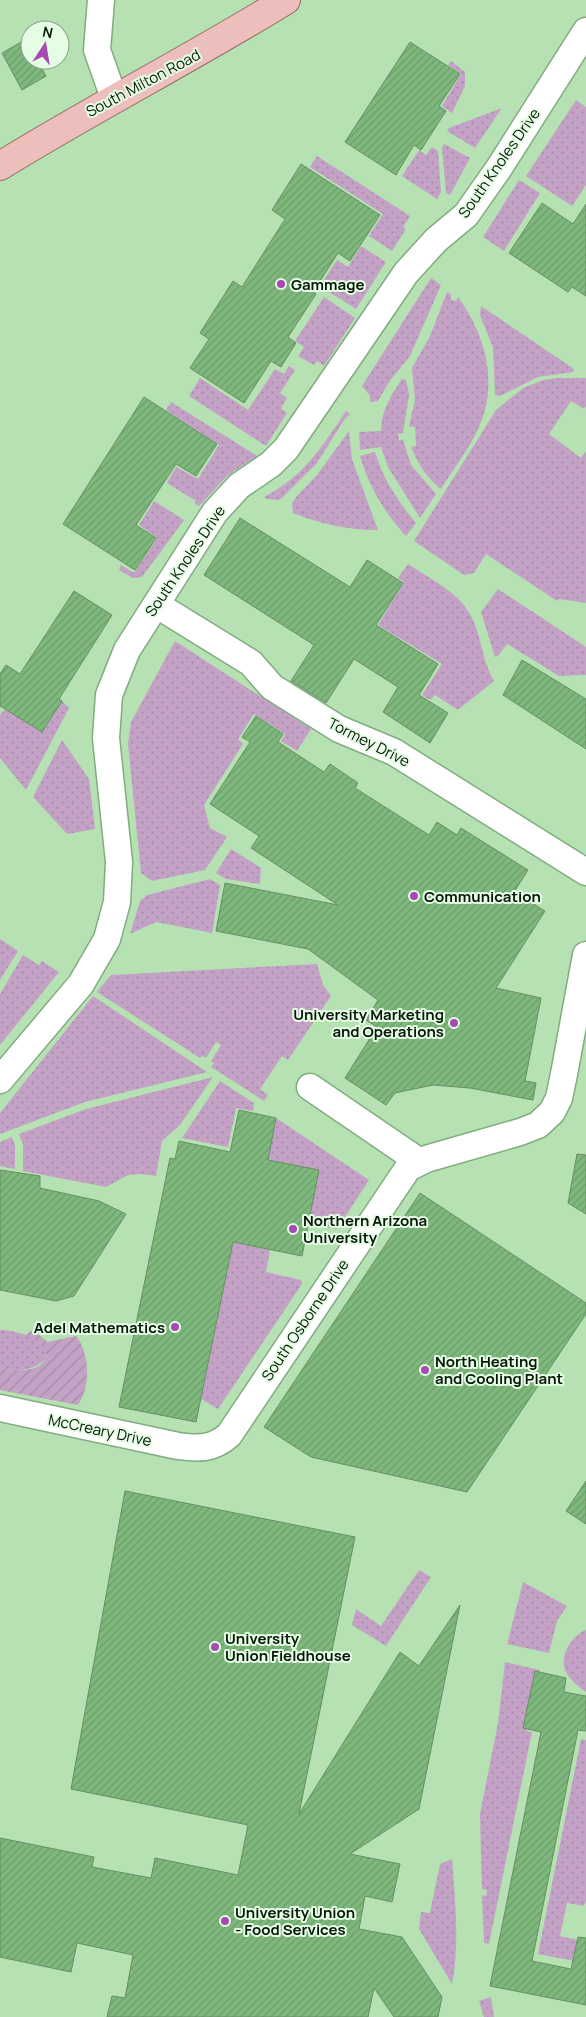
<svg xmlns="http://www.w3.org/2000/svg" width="586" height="2017" viewBox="0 0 586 2017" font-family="Manrope,sans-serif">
<defs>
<pattern id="grass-dots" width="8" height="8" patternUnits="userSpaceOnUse" patternTransform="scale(1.25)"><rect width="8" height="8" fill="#c3a2c6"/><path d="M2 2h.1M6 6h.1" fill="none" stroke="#a68ba9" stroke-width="1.8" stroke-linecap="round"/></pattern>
<pattern id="garden-furrows" width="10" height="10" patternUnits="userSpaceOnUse" patternTransform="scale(1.25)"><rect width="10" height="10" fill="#c3a2c6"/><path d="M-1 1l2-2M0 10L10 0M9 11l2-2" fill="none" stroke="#a68ba9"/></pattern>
<pattern id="building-hatch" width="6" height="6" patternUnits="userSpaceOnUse" patternTransform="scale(1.25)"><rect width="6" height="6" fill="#7fb87d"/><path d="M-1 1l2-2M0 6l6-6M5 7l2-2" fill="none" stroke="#6c9d6b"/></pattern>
</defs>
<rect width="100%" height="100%" fill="#b6e2b3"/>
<!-- grass -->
<path fill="url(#grass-dots)" d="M451,61L465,72V86L452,113L442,106L461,74L448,65Z
M576,100L586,107V185L572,206L526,176Z
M502,108L475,148L447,131L449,128Z
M444,144L470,158L450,195L446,193L442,148Z
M432,147L438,151L441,192L437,199L402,176L419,150L426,155Z
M317,156L410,216L403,227L406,229L392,251L369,236L383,214L310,167Z
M519,180L540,193L504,251L483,237Z
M361,246L386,262L356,309L320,286L337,260L348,267Z
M431,278L441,285L410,356L389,382L378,401L370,402V396L362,386Z
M447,292L451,294V300L456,301L458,297C485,334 499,382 479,427C470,448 453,469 441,489C426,477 418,464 411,447L416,446L415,427L409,426L415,400L412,368L430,336Z
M324,297L355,318L324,366L317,361L314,365L298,356L304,347L295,341Z
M481,306L574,369L573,372L538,377L500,396L495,395L493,348L480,315Z
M289,366L295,370L280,393L287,398L281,408L287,413L266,446L189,396L200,378L248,410L275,369L284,374Z
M557,378H586V406L584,409L571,401L549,434L581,458L586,451V603L559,599L557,601L486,554L474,573L464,575L414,541L496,410L523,388L543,380Z
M402,379L406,380L409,395L403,433L398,434L399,440H403L411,465L436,494L420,518L388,467L381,447L360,450L359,432L381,431C381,411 391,395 402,379Z
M171,402L257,456L228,475L199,506L194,503L196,501L167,483L176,467L198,479L219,445L166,410Z
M346,411L350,414L344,420L317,463L284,496L279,500L267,499L264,497C302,478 323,446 346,411Z
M349,431L352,459L378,530C348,530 321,524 293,513L292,504L296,497L317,475Z
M375,452C383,479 398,501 416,523L406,536C384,512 369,487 360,456Z
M154,501L184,520L142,577L133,578L119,570L121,565L134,573L157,538L139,525Z
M408,564C432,580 463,594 474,622C482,642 483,662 494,681L458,710L435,695L430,700L422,695L442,664L378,625L404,582L398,578Z
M498,589L586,647V675L559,676L507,644L498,656L495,657L481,612Z
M175,641L311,729L297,751L281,741L285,734L254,714L238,739L243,744L204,805L210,828L227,837L205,870L152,881L141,873L128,744L131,722Z
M62,701L69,708L26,790L0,758V715L5,709L42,732Z
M62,740L89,779L95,829L67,834L33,797Z
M231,849L261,868L260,884L226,879L216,873Z
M210,879L220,885L212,933L156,922L130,934L140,901L147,895Z
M0,939L18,951L0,980Z
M23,955L39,965L42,961L59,972L0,1045V994Z
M317,964L323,985L331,996L288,1060L282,1056L260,1089L268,1095L264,1101L211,1067L214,1063L211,1061L221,1045L216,1042L206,1058L202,1056L200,1058L97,992L111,975Z
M93,996L207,1072L85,1102L0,1134V1113Z
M213,1077L180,1125L162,1141L156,1176L141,1174L128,1175L106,1187L23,1171V1144L19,1134L86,1109Z
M220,1081L254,1103L253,1111L236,1108L228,1147L182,1138Z
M276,1118L369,1180L337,1229L308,1224L319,1170L268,1160Z
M12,1137L15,1145V1169L0,1166V1142Z
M233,1242L270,1250L266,1272L301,1280L302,1284L218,1409L201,1399Z
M0,1330C15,1330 51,1339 46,1359C33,1371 17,1372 0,1368Z
M419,1570L431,1577L386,1646L352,1625L356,1609L381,1626Z
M523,1582L567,1606L557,1621L549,1653L507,1644Z
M586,1630V1692C579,1687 570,1680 566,1672C558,1657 572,1635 586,1630Z
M505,1662L540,1670L527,1731L532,1732L489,1944L484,1943L482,1895L486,1896L487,1890L482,1889L480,1814L498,1723Z
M581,1739L586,1740V1901L584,1906L567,1903L560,1936L583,1941L579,1962L538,1954Z
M452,1859C455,1901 460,1942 452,1984L419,1929L421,1912L430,1913L440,1864Z
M491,1997L494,2017H484L479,2001Z"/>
<!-- garden -->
<path fill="url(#garden-furrows)" d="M31,1331L41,1336L47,1342L76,1336C90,1353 91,1387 78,1405L0,1390V1368C14,1371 41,1374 47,1356L41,1344L26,1335Z"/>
<!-- building -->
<path fill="url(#building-hatch)" stroke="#668f64" d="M30,37V60H37L46,76L22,90L2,53Z
M410,42L460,74L439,106L446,111L421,150L414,145L396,175L345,142Z
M301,164L380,215L350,261L338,253L313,292L316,294L288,337L296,343L281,367L271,361L244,403L190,368L209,339L200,333L233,281L242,287L285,219L272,210Z
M542,203L573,224L586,204V296L572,287L568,292L509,253Z
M144,397L217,444L196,476L176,464L136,525L156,538L135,570L63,524Z
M240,518L350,587L367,560L403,583L376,625L438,664L419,695L448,713L430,743L383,712L398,687L354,659L326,703L291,681L314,645L204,575Z
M74,591L112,615L59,699L62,701L42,732L0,706V674L6,665L20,674Z
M522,660L586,699V749L503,695Z
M256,716L283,734L278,742L324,772L330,764L358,783L355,788L429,835L437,822L457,835L461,828L528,870L514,892L545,911L496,988L541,998L525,1081L536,1083L533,1100L470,1088L433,1085L395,1093L386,1105L345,1078L377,1027L366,1020L378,1000L308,949L216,931L225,883L338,905L251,848L259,836L210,804L250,742L242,737Z
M239,1110L276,1118L268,1160L319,1170L302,1256L233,1242L196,1422L119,1407L170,1158L175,1159L179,1141L230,1152Z
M577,1154L586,1155V1214L568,1203Z
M0,1170L40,1176V1188L99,1201L126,1214L74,1296L56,1301L0,1290Z
M420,1193L586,1303V1314L467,1492L311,1457L264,1427Z
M586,1481V1524L566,1511Z
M125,1491L355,1537L299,1814L400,1652L419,1666L460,1605L419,1809L350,1854L400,1864L392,1902L365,1896L359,1929L402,1937L442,1997L438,2017H394L374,1988L368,2017H107L112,1996L125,1998L133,1955L77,1943L71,1972L0,1957V1838L94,1857L92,1867L151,1878L155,1858L238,1875L248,1825L71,1789Z
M535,1671L566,1678L564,1692L586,1696V1731L578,1730L532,1961L571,1969L578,1937L586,1938V2005L490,1986L541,1732L523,1728Z"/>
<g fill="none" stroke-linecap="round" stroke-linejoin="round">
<defs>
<path id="street" d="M101,0L97,50L114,98
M157,605L251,663L272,687L339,729L394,752L586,872
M0,1080L81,984L107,939L117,902L119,862L106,738L109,695L127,650L215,512L239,486L271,464L286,449L406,273L436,240L466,215L499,168L586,31
M310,1087L420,1162
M0,1408L178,1446C199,1449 213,1449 229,1435L408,1168L426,1159L520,1132L538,1125L552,1112L559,1098L564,1074L586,955"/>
<path id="primary" d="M0,166C94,108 192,58 286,0"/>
</defs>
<!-- street casing -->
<use href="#street" stroke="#81ac7f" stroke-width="29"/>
<!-- primary casing -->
<use href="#primary" stroke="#946960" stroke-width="30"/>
<!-- street -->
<use href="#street" stroke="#fff" stroke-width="26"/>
<!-- primary -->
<use href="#primary" stroke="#ecbfbc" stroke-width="28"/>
</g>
<!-- markers -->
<g fill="#a749b2" stroke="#e6fde5" stroke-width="2">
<circle cx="281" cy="284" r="5"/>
<circle cx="414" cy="896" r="5"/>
<circle cx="454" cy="1023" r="5"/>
<circle cx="293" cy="1229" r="5"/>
<circle cx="175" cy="1327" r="5"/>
<circle cx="425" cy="1370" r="5"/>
<circle cx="215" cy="1647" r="5"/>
<circle cx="225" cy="1921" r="5"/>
</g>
<g text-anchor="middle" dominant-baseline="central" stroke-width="4" stroke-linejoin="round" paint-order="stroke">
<!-- street labels -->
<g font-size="15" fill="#071707" stroke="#e6fde5">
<text transform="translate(143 83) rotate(-28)">South Milton Road</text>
<text transform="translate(499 163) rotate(-55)">South Knoles Drive</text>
<text transform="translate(185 561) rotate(-56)">South Knoles Drive</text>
<text transform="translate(369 742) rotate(27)">Tormey Drive</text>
<text transform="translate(305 1320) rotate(-56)">South Osborne Drive</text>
<text transform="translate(100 1430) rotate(12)">McCreary Drive</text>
</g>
<!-- poi labels -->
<g font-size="15" font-weight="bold" fill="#071707" stroke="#e6fde5" text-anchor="start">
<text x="291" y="284">Gammage</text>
<text x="424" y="896">Communication</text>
<text x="444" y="1014" text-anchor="end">University Marketing<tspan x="444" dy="17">and Operations</tspan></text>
<text x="303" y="1220">Northern Arizona<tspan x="303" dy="17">University</tspan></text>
<text x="165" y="1327" text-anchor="end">Adel Mathematics</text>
<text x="435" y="1361">North Heating<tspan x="435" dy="17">and Cooling Plant</tspan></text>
<text x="225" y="1638">University<tspan x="225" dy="17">Union Fieldhouse</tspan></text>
<text x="235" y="1912">University Union<tspan x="235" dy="17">- Food Services</tspan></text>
</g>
</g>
<!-- north arrow -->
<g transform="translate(45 45) rotate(12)"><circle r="24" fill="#e6fde5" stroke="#8da18c"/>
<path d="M0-4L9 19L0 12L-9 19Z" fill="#a749b2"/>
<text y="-8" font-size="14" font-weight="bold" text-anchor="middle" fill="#071707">N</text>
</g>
</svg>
